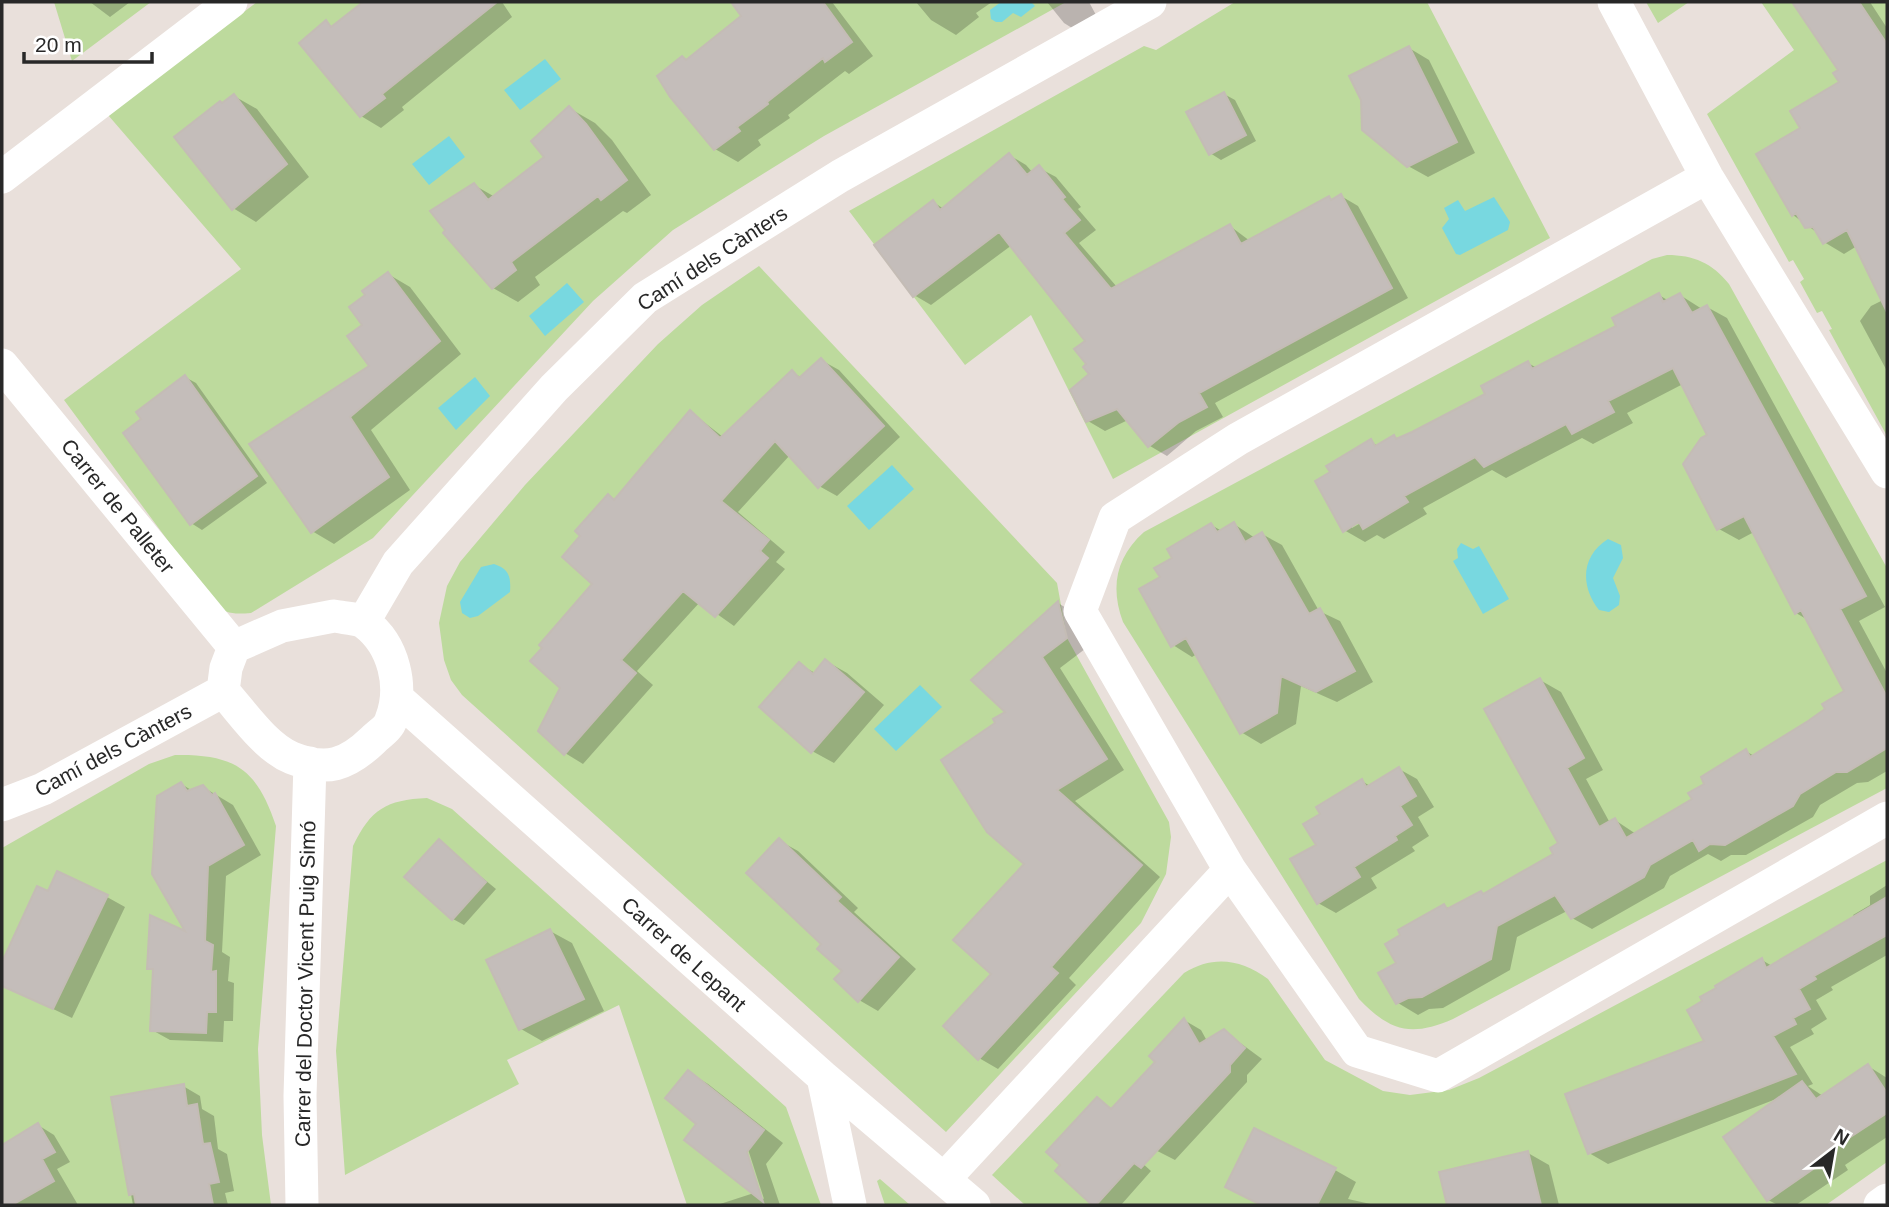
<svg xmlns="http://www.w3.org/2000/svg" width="1889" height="1207" viewBox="0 0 1889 1207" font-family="Arial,sans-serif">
<rect width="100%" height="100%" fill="#e9e0db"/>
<!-- green -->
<path fill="#bdda9d" d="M54,2H151L72,61Z
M257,2H1066L824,136L673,230L593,301L373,538L251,613C236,614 225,615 214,603L64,400L241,269L108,115Z
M1235,2H1427L1550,238L1113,479L1031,315L965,365L849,211L1144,46L1156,50Z
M1646,2H1689L1658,23Z
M1761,2H1887V436L1829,330L1832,329L1822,311L1817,313L1800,282L1804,279L1793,260L1789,262L1707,114L1794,50Z
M1667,255C1694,255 1712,263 1729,284L1887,568V788L1453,1019C1411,1037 1391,1032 1359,999L1123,622C1110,587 1116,557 1144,532L1652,259Z
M759,266L1057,583L1067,638L1169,822L1171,837L1166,874L1141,923L946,1132L462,695L451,680L444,660L439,623L447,586L460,562L525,485L658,344L702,305Z
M175,755C235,754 257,769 276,826L258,1049L262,1135L271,1205H2V848L149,764Z
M427,798L452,809L786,1107L821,1205H687L619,1005L507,1060L519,1084L345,1175L336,1051L353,846C371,809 386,800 427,798Z
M1887,860V1162L1826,1205H1025L992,1175L1184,973C1213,955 1241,959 1268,979L1325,1060L1383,1091L1410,1095L1449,1090L1479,1078Z
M880,1179L910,1205H885L877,1181Z"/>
<!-- water -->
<path fill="#78d8e0" d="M1001,2H1031L1035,6L1021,17L1013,13L1002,22H996L991,19L990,10Z
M545,59L561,79L520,110L504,90Z
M449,136L465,157L429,185L412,164Z
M1494,197L1510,222L1508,230L1460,255L1456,254L1442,228L1449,219L1444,208L1458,200L1465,211Z
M567,283L584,302L545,336L529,316Z
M475,377L490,396L456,430L438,408Z
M892,465L914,489L869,530L847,506Z
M1608,539L1621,545L1623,558L1613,578L1620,596L1619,605L1609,612L1599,610C1580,586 1581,556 1608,539Z
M1461,543L1473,549L1479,546L1509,599L1483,614L1453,561L1458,558L1457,549Z
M494,564C509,569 511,576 510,592L478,616L470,618L462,613L460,602L481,567Z
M920,685L942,707L896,751L874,729Z"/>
<!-- shadow -->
<path fill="#0003" fill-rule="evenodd" d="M90,2H130L110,17Z
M366,2H502L512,17L402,107L404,110L381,128L361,116L326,23L333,27Z
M761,2H832L873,56L849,74L845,71L788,115L790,118L758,140L761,145L738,162L715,149L671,96L688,61Z
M916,2H992L976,13L979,17L956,35L931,20Z
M1047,2H1089L1103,28L1088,38L1064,23Z
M1794,2H1870L1887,28V371L1860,321L1871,306L1883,300L1857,246L1844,254L1824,242L1819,234L1793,215L1802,129L1842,83L1840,70Z
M1409,48L1429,60L1475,153L1428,177L1408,166Z
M1224,94L1235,100L1256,141L1221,160L1210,153Z
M234,96L257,109L309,177L256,222L233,208L222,104Z
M569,108L595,123L612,140L651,195L627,213L623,211L535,277L540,285L518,302L493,288L474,185L495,197L546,158Z
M1009,155L1026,165L1033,173L1039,168L1056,177L1081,207L1078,209L1096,230L1079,243L1117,287L1230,226L1250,241L1329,199L1333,201L1341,196L1358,206L1408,298L1215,403L1223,417L1196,431L1167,456L1150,446L1128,420L1105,431L1088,421L1091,375L1088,341L1012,245L931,305L914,295L933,202L944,209Z
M388,274L410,287L461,354L371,430L410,490L334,544L312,531L251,445L372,366L365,325Z
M1659,295L1669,301L1680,295L1702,309L1707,307L1727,318L1885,607L1859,621L1887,673V771L1868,782L1857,783L1820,805L1813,817L1746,855H1731L1721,861L1708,854L1670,876L1664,888L1592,929L1572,918L1567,911L1517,937L1510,970L1443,1008L1429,1009L1418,1015L1398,1003V964L1444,906L1450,909L1485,895L1555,855L1561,844L1540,680L1561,692L1603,770L1586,779L1610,823L1615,820L1636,834L1694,799L1746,751L1754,756L1827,709L1846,691L1808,620L1796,613L1754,532L1739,540L1719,529L1710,436L1683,384L1627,413L1633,423L1593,444L1582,438L1506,478L1492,470L1423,508L1427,514L1384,539L1377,535L1365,542L1344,530L1332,473L1371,442L1378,446L1394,437L1399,440L1488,395L1528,363L1537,368L1618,327ZM1368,519L1352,528V524Z
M821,360L839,370L900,437L837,496L819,486L790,455L738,512L785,552L776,562L785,569L734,626L700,602L637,671L653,685L583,764L565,753L563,688L595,584L615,501L691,412L723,437L792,372L802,378Z
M185,377L196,383L267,483L202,530L191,523L144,420Z
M1234,524L1255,538L1262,534L1282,545L1319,611L1340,621L1373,682L1337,702L1301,686L1296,724L1261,744L1241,732L1197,654L1192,657L1173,645L1162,578L1175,559L1211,525L1222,531Z
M1058,603L1076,614L1085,649L1060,668L1124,770L1075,801L1160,877L1069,978L1076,985L998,1069L979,1058L993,974L1026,864L997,724L1007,712Z
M826,661L847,673L884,705L834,763L812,751L799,664L815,673Z
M1399,769L1417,779L1434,807L1418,817L1429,836L1412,847L1415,851L1371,878L1377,888L1336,913L1318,903V846L1323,815L1362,781L1370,786Z
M181,784L193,791L203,787L233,805L261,855L226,876L222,952L230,957L228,981L234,983L233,1021H224L223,1042L170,1040L152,1030L154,971L149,968L189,935Z
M780,841L798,851L858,908L854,912L916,969L878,1011L859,1000Z
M439,842L496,889L464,925L453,919Z
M1887,885V955L1831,987L1833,990L1816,1000L1827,1019L1811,1029L1814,1034L1790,1047L1813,1084L1808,1086L1823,1096L1868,1066L1887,1078V1137L1845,1165L1848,1170L1796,1205H1778L1768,1200L1781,1097L1608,1164L1589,1153L1707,1042L1762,960L1772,966L1855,918L1853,915L1870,905V896Z
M49,893L107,897L125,907L72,1018L5,986Z
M550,931L572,943L604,1011L542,1041L521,1029Z
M1184,1020L1201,1030L1207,1041L1224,1031L1262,1059L1247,1075V1082L1175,1160L1118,1131Z
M688,1072L708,1084L783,1143L766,1164L780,1205H717L754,1193ZM746,1143L764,1199L760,1197L742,1144Z
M183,1086L200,1096L202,1109L214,1116L218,1149L227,1154L234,1191L225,1193L228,1205H133L113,1099Z
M1099,1124L1151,1171L1121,1205H1094L1057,1171Z
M38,1125L54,1135L70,1162L57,1169L78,1205H2V1147Z
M1528,1153L1549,1165L1559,1205H1449L1441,1173Z
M1335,1170L1356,1182L1348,1199L1375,1205H1264L1249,1197Z"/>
<!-- building -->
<path fill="#c4bdba" stroke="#c4bcb5" stroke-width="2" d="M363,2H497L382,94L385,98L360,117L299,43L326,20L331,27Z
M731,2H823L852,42L825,62L823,58L767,102L768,104L737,127L740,131L714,150L670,97L657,76L682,56L686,60L741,16Z
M1792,2H1859L1887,44V312L1847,230L1823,244L1813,227L1805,228L1796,213L1792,216L1756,154L1800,128L1790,111L1839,82L1833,73L1838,70Z
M1409,46L1457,142L1407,167L1362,130L1361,100L1349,76Z
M1224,92L1246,135L1209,155L1186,112Z
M234,94L287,164L232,210L174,137L220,101L222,103Z
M569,106L586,124L627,180L601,200L598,196L511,262L516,270L492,289L443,233L445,230L430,211L474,183L488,200L544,157L531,141Z
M1009,153L1027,175L1039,165L1065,197L1062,199L1080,220L1064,233L1111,289L1230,224L1241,244L1329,196L1331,200L1341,194L1392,288L1199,393L1207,407L1179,422L1148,447L1117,409L1086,422L1070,390L1089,374L1083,367L1086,364L1074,349L1085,341L999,232L913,297L874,245L933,200L940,210Z
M388,272L440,341L350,417L389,477L311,533L249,444L369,366L347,336L362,325L349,307L365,295L362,291Z
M1659,293L1663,302L1680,293L1692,313L1707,305L1866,596L1840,609L1887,697V748L1847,772H1836L1800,794L1793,806L1725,845L1710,844L1699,851L1693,840L1650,865L1644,877L1571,919L1555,895L1497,926L1491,959L1422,997L1408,998L1396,1004L1378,973L1396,963L1385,944L1400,935L1398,930L1444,904L1447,909L1481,891L1483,894L1553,854L1550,848L1558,843L1484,709L1540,678L1584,758L1567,768L1599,827L1615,818L1626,838L1692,799L1688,793L1704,784L1701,777L1746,749L1750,757L1808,721L1825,709L1822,704L1844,691L1801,610L1795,614L1744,516L1717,530L1683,464L1701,438L1707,435L1673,368L1608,401L1614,412L1572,434L1566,424L1484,467L1475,457L1404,496L1408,502L1363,529L1359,522L1343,532L1315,481L1330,472L1326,466L1371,439L1375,446L1394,435L1396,439L1412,432L1485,394L1481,386L1528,361L1532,369L1616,326L1612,318Z
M821,358L884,426L818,488L775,441L721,501L769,540L760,551L768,558L715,617L683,591L621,660L636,673L564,755L538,731L560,688L530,661L542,648L539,645L592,584L562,557L580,536L575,531L608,494L614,500L690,410L720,438L792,370L799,378Z
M185,375L257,476L190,525L123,433L141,419L136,412Z
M1234,522L1245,542L1262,532L1309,614L1320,608L1355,671L1316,692L1281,676L1277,713L1240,734L1186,638L1171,647L1139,589L1160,577L1154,568L1172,558L1167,549L1211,523L1217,532Z
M1058,601L1067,638L1042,657L1107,759L1057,790L1142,865L1051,967L1058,973L978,1060L943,1026L991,974L953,940L1024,864L987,832L941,760L995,723L993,719L1005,712L971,680Z
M825,659L864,692L811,753L759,707L799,662L813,674Z
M1399,767L1416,796L1400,806L1412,825L1395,836L1397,840L1354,867L1360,877L1317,904L1290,859L1316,845L1303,824L1320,814L1316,807L1362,779L1366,787Z
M181,782L187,791L203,785L212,795L215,793L244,845L208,866L205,941L213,945L211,972L216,971V1012H207L206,1033L150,1031L153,969H147L150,915L185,931L152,874L157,796Z
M779,838L841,897L837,901L899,957L858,1002L834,979L842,971L817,949L821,944L746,873Z
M439,839L486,882L452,920L404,877Z
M57,871L108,895L53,1009L2,986V962L37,886L48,891Z
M1887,897V935L1814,976L1816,979L1799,989L1810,1009L1793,1018L1796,1024L1773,1036L1796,1074L1588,1154L1565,1094L1704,1041L1687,1010L1702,1001L1700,997L1716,988L1715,986L1762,958L1766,968Z
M550,929L584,999L519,1030L486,960Z
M1184,1018L1199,1044L1224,1029L1245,1048L1230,1065V1072L1141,1168L1134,1163L1096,1205H1092L1055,1171L1060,1165L1046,1152L1097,1097L1111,1109L1155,1062L1149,1056Z
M1868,1064L1887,1093V1113L1826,1153L1829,1158L1767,1201L1723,1137L1802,1081L1816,1099Z
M688,1070L764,1130L747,1152L763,1202L684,1140L696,1124L665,1098Z
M184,1084L187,1106L197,1104L203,1144L210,1143L219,1182L209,1184L213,1205H136L134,1194L129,1195L111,1097Z
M38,1123L55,1152L42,1159L54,1181L12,1205H2V1145Z
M1254,1128L1336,1168L1317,1205H1261L1225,1187Z
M1528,1151L1541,1205H1447L1439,1172Z"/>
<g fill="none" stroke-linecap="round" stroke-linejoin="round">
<!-- minor -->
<path stroke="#fff" stroke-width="33" d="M1614,2L1707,177L1887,472
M2,177L231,2
M2,365L234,647
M334,616C343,618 358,618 365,623C394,645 404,687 391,720C389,728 379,734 373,740C347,765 327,772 292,758C265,747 242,712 223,691L226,668L234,647L282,626Z
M364,621L398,563L554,388L645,298L840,176L1150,2
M397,698L823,1077L974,1205
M2,805L43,789L223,691
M1230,870L1080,611L1115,518L1238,439L1707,177
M823,1077L850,1205
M945,1178L1230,870L1357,1051L1438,1076L1887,818
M302,1205L300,1096L310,763
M1880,1205L1887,1200"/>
</g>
<g text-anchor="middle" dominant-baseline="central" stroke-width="6" stroke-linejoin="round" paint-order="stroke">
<!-- street labels -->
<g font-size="21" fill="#282828" stroke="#fff">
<text transform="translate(712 258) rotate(-33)">Camí dels Cànters</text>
<text transform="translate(118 506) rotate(51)">Carrer de Palleter</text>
<text transform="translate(113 750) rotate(-28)">Camí dels Cànters</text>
<text transform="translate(684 954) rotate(42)">Carrer de Lepant</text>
<text transform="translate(305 984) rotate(-89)">Carrer del Doctor Vicent Puig Simó</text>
</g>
</g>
<!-- border -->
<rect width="1889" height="1207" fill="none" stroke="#282828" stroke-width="7"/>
<!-- north arrow -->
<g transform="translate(1833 1151) rotate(31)" stroke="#ffffff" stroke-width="5" paint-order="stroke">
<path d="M0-5L12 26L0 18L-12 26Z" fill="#282828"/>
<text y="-10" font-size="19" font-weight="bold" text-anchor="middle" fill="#282828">N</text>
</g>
<!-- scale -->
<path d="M24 52v10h128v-10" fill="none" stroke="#282828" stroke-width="3.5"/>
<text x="35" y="52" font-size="21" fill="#282828" stroke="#ffffff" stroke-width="5" paint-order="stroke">20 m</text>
</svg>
